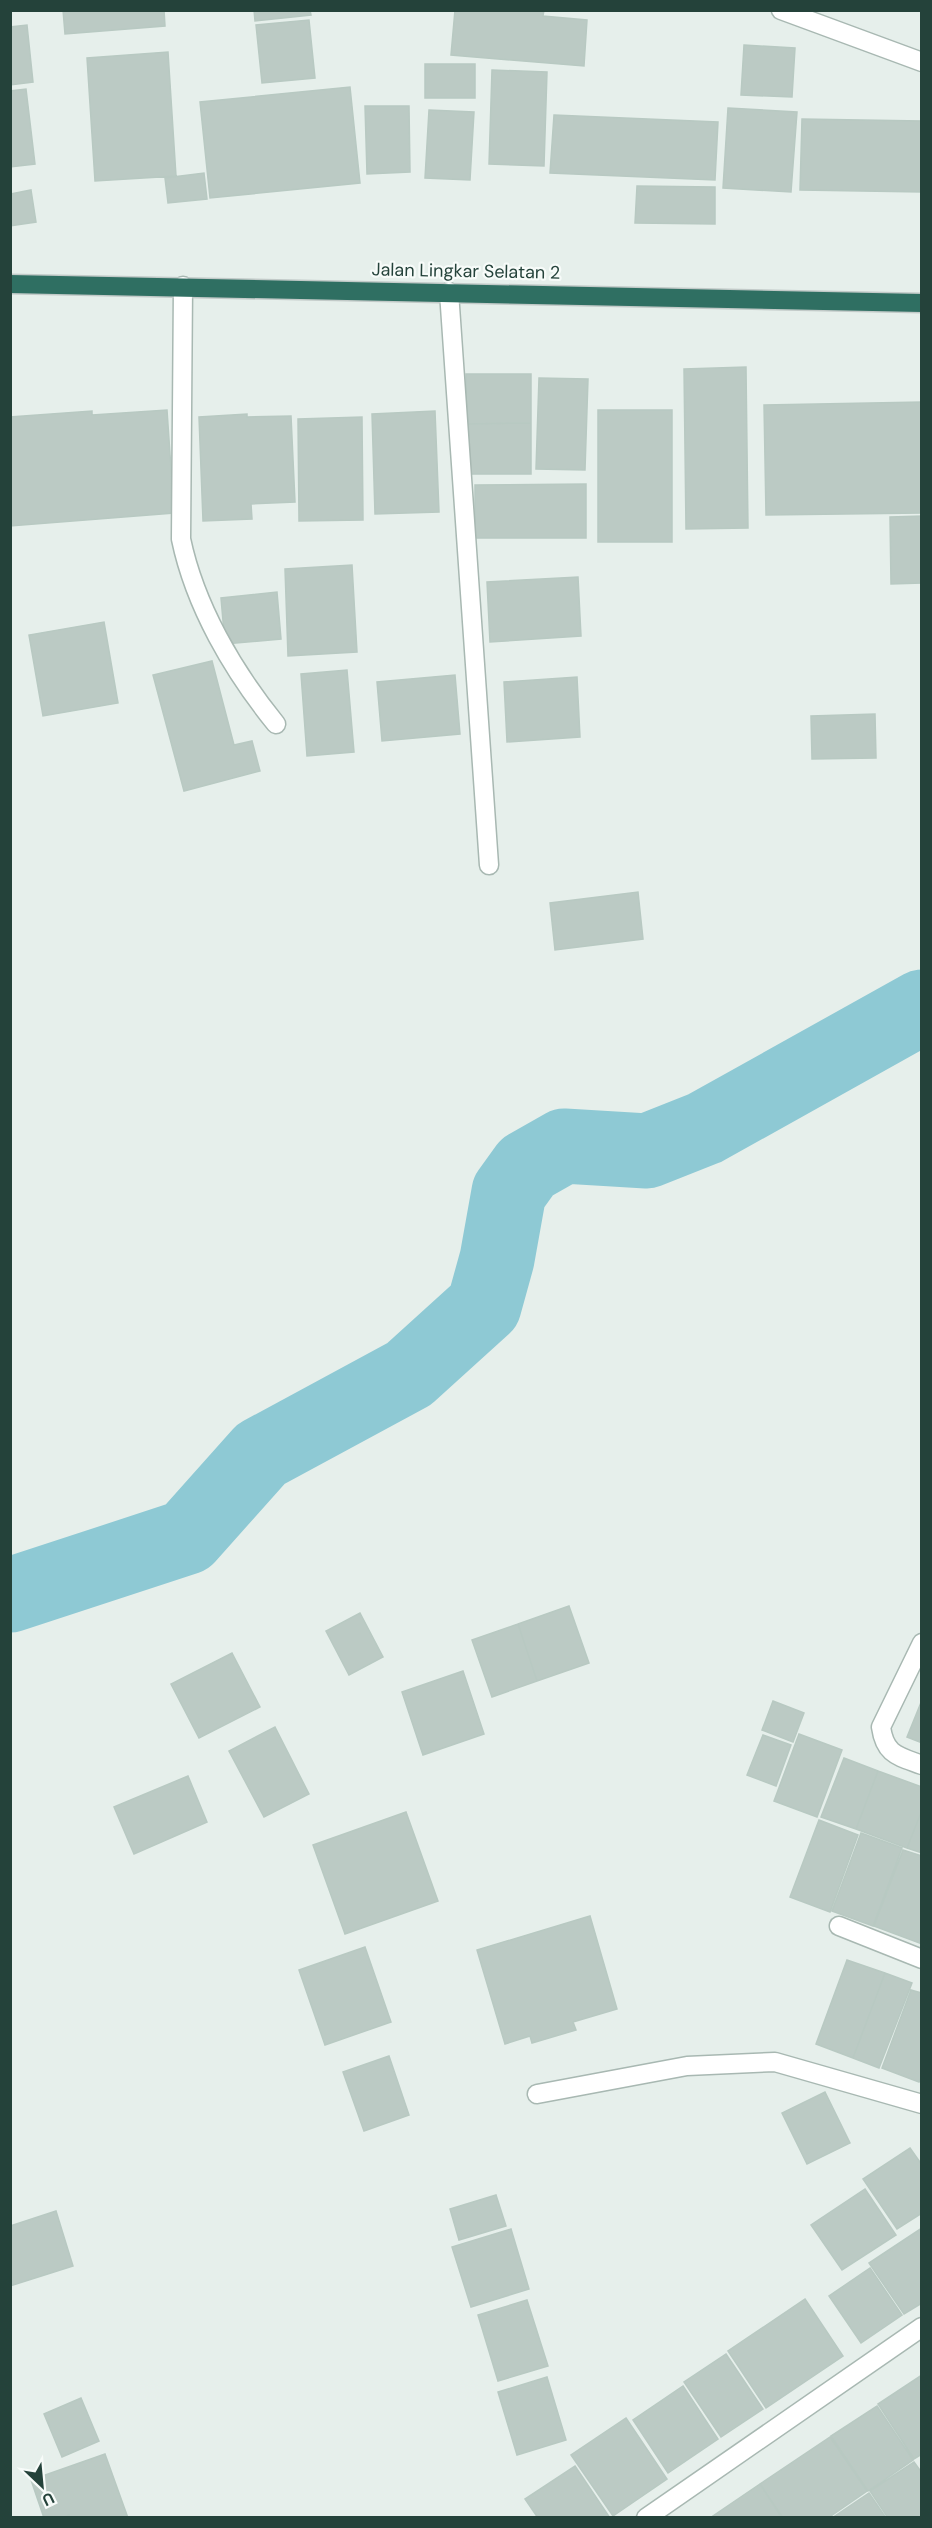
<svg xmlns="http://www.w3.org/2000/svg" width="932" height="2528" viewBox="0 0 932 2528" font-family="'DM Sans',sans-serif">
<rect width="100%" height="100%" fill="#e6efeb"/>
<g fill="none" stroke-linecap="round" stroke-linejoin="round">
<!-- river -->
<path stroke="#8ec9d4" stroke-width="75" d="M10,1595L187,1537L261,1454L409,1374L484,1306L497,1259L509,1192L527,1167L564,1146L647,1151L705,1128L922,1007"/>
</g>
<!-- building -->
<path fill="#bbcac4" stroke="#b8c9c2" stroke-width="1.5" d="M63,10H164L165,26L65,34Z
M254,10H310L311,15L255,21Z
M455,10H544L543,16L587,20L584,66L451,55Z
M309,20L315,78L262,83L256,25Z
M27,25L33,82L10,85V27Z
M744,45L795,48L792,97L741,95Z
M168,52L176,176L95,181L87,58Z
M425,64H475V98H425Z
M492,70L547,72L544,166L489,164Z
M350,87L360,183L210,198L200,102Z
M26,89L35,164L10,167V91Z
M365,106H409L410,172L367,174Z
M728,108L797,112L791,192L723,188Z
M429,110L474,112L470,180L425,178Z
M554,115L718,122L715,180L550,173Z
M802,119L922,121V192L800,190Z
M204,173L207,199L168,203L165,178Z
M637,186L715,187V224L635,223Z
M31,190L36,222L10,226V194Z
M746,367L748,528L686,529L684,369Z
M466,374H531V423L466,424Z
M539,378L588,379L585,470L536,469Z
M922,402V513L766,515L764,405Z
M167,410L174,513L10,526V417L92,411V415Z
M598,410H672V542H598Z
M435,411L439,512L375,514L372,414Z
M247,414V417L291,416L295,502L251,504L252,519L203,521L199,417Z
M362,417L363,520L299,521L298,419Z
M531,423V474H466V424Z
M586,484V538H475V485Z
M922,516V583L891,584L890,517Z
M352,565L357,652L288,656L285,569Z
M578,577L581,636L490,642L487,582Z
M277,592L281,639L225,644L221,598Z
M104,622L118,703L43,716L29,635Z
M212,661L234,745L252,741L260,771L184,791L153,675Z
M347,670L354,752L307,756L301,674Z
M455,675L460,734L382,741L377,682Z
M577,677L580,737L507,742L504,682Z
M875,714L876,758L812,759L811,716Z
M638,892L643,939L555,950L550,903Z
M569,1606L589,1663L537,1681L518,1624Z
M360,1613L383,1657L349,1675L326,1631Z
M518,1624L537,1681L492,1697L472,1640Z
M232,1653L260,1707L199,1738L171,1684Z
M463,1671L484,1734L423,1755L402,1692Z
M922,1700V1743L907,1737Z
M773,1701L804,1713L793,1742L762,1730Z
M275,1727L309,1794L264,1817L229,1751Z
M799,1734L842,1750L817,1817L774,1801Z
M763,1735L791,1745L776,1786L747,1775Z
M844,1758L878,1771L856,1829L821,1817Z
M878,1771L922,1787V1810L907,1848L856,1829Z
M188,1776L207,1822L134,1854L114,1807Z
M922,1810V1853L907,1848Z
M406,1812L438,1901L345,1934L313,1845Z
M819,1820L858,1835L830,1912L790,1897Z
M861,1833L902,1848L873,1926L832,1911Z
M903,1850L922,1856V1944L874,1926Z
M590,1916L617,2009L573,2022L576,2030L532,2043L530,2036L505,2044L477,1950Z
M365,1947L391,2022L325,2045L299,1970Z
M847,1960L885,1973L853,2058L816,2044Z
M885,1973L912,1983L879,2068L853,2058Z
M911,1990L922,1993V2075L919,2082L882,2068Z
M389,2056L409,2115L364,2131L343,2072Z
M825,2092L850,2143L807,2164L782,2113Z
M910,2148L922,2165V2213L897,2229L863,2179Z
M865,2189L896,2235L842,2270L811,2225Z
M496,2195L506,2226L459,2240L450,2209Z
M56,2211L73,2266L10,2286V2226Z
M922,2228V2303L904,2314L869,2263Z
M511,2229L529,2289L471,2307L452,2247Z
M870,2268L902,2315L861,2343L829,2296Z
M805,2299L843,2356L766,2408L728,2351Z
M527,2300L548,2366L498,2381L478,2315Z
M726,2354L763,2409L721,2437L684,2382Z
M922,2375V2454L914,2459L878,2404Z
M547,2377L566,2440L517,2455L498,2392Z
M683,2386L718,2439L668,2473L633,2420Z
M81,2398L99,2441L62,2457L44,2414Z
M877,2406L913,2460L868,2491L831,2436Z
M626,2418L667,2479L613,2516L571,2455Z
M830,2437L867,2491L828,2518H783L760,2484Z
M105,2454L128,2518H70L69,2515L62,2518H44L31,2480Z
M914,2462L922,2473V2518H888L870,2491Z
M575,2466L610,2518H538L525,2499Z
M760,2484L782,2518H710Z
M869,2493L886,2518H832Z"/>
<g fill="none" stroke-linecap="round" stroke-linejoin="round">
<defs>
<path id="street" d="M781,10L922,62
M183,286L181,539C195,606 233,671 276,724
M449,292L489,865
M922,1643L881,1727C885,1755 898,1756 922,1765
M839,1926L922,1959
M537,2094L687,2066L775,2062L922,2104
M646,2518L922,2327"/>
<path id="highway" d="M10,284L922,303"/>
</defs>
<!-- street casing -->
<use href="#street" stroke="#a8b8b2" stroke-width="21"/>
<!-- highway casing -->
<use href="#highway" stroke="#c2cac8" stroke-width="21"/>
<!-- street -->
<use href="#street" stroke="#fff" stroke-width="18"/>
<!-- highway -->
<use href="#highway" stroke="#2f6f62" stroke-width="18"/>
</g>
<g text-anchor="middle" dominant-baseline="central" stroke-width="4.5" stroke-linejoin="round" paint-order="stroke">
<!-- street labels -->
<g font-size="18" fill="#24423a" stroke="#f7fbf9">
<text transform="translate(466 271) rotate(1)">Jalan Lingkar Selatan 2</text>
</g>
</g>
<!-- border -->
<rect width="932" height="2528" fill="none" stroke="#24423a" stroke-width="24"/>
<!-- north arrow -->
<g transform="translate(42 2486) rotate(154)" stroke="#f7fbf9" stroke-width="4.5" paint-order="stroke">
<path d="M0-4.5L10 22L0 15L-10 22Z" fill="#24423a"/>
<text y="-9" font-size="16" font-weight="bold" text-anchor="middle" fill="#24423a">U</text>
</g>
</svg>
